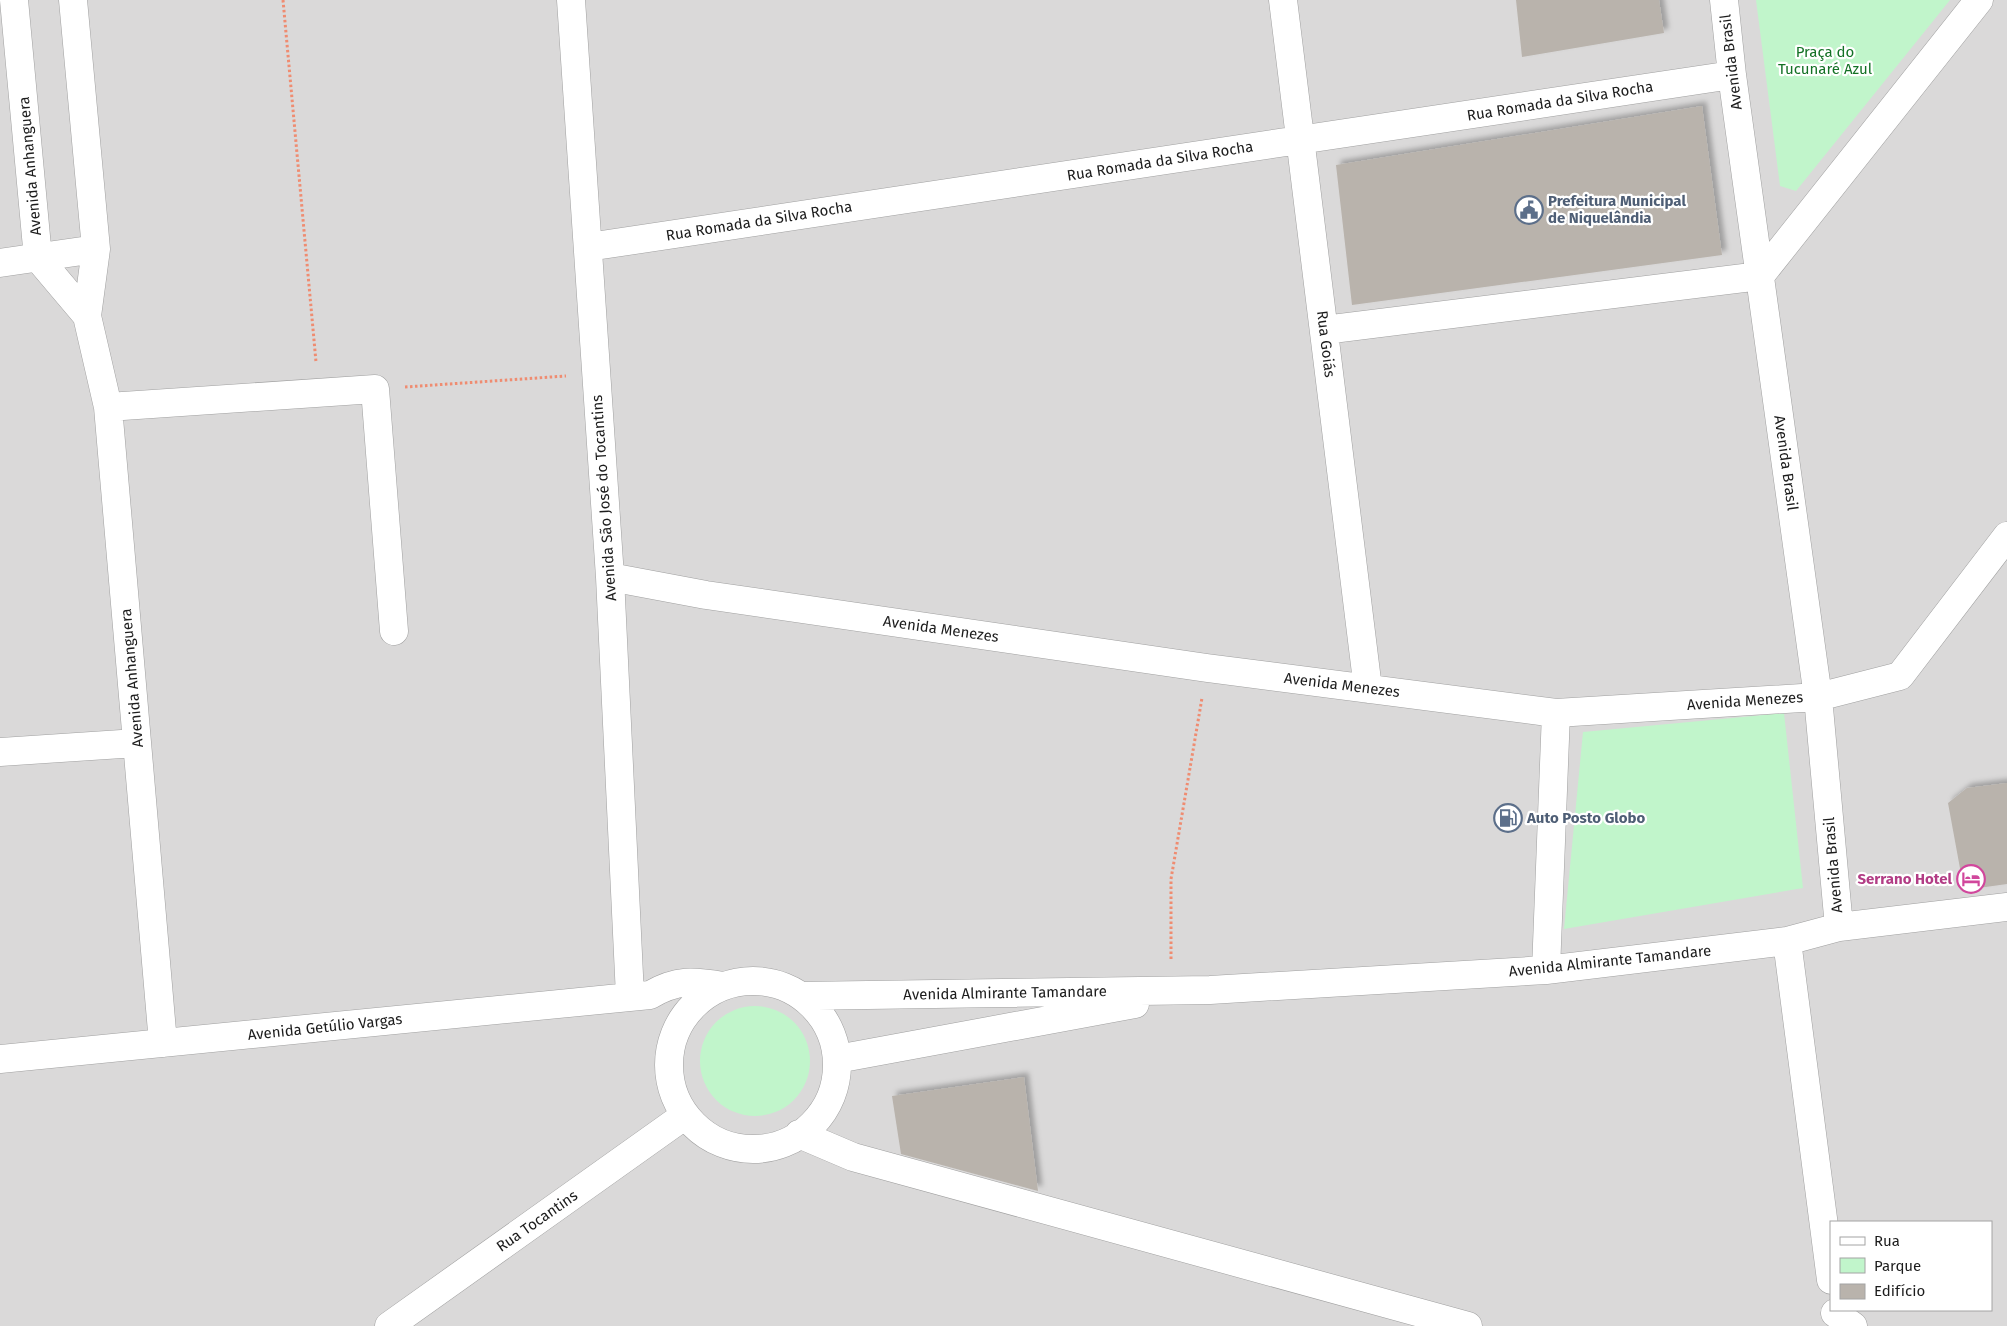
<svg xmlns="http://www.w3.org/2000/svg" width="2007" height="1326" viewBox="0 0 2007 1326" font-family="'Fira Sans',sans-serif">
<defs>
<filter id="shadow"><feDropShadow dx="4.5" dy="-4.5" stdDeviation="2.5" flood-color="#0004"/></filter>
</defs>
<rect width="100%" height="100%" fill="#edeae2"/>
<!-- residential -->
<path fill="#dad9d9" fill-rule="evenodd" d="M0,0H2007V1326H0ZM1831,1222H1991V1310H1831Z"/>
<!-- park -->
<path fill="#c1f5cb" d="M1756,0H1950L1796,191L1780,186Z
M1784,713L1803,888L1564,929L1583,732Z
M700 1061a55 55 0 1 1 110 0a55 55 0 1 1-110 0Z"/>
<!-- building -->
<path fill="#b9b3ac" filter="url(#shadow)" d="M1516,0H1659L1664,33L1522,57Z
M1702,106L1722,255L1352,305L1336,165Z
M2007,783V884L1964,890L1948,803L1967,788Z
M1024,1077L1038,1191L901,1154L892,1096Z"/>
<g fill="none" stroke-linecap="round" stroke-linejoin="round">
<defs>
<path id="minor" d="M14,0L38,258L87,316
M73,0L96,249L87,316L108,407L163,1043
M571,0L610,577L630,996
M1283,0L1368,689
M1724,0L1732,75L1818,697L1839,927
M588,247L1732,75
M0,263L96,249
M1324,330L1760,276L1979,0
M108,407L375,389L394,631
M610,577L706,595L1207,668L1556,713L1818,697L1900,676L2007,536
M0,752L137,743
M1787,941L1831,1280
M1546,970L1556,713
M669 1065a84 84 0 1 1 168 0a84 84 0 1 1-168 0Z
M801,996L1210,990L1546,970L1787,941L1839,927L2007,907
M0,1059L650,995C677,979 694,981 723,986
M837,1059L1135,1004
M799,1134L853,1157L1468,1326
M1835,1313L1853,1326
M389,1326L684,1116"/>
</defs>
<!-- minor casing -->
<use href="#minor" stroke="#a0a0a0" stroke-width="29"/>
<!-- path -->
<path stroke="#ef8c71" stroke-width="3" stroke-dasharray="2.5 2.5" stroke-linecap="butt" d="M283,0L316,362
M405,387L566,376
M1171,959V879L1202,698"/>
<!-- minor -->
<use href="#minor" stroke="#fff" stroke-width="28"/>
</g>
<!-- icons -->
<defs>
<symbol id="civic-ring" viewBox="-11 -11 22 22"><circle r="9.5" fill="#fff" stroke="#5c6f8a" stroke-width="1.5"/><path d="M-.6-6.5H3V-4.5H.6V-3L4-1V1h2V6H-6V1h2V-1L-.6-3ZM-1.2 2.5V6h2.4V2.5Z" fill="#5c6f8a"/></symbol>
<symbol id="fuel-ring" viewBox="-11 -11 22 22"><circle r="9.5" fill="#fff" stroke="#5c6f8a" stroke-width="1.5"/><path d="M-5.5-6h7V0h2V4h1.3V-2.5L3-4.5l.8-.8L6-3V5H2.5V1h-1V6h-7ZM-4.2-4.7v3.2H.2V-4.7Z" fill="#5c6f8a"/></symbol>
<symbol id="hotel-ring" viewBox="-11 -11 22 22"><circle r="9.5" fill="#fff" stroke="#d1479c" stroke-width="1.5"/><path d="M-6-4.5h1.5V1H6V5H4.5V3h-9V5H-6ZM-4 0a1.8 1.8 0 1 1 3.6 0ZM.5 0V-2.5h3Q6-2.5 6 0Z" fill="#d1479c"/></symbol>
</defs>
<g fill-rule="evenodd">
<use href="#civic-ring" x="1513" y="194" width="32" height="32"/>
<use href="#fuel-ring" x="1492" y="802" width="32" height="32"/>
<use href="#hotel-ring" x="1955" y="863" width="32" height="32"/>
</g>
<g text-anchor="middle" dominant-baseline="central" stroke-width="4.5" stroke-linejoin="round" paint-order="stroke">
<!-- park labels -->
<g font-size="15" fill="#137125" stroke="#fff">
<text x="1825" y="52">Praça do<tspan x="1825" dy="17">Tucunaré Azul</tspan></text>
</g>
<!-- street labels -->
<g font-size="15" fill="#1c1c1c" stroke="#fff">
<text transform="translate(1731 62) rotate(-97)">Avenida Brasil</text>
<text transform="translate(1560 101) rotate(-9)">Rua Romada da Silva Rocha</text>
<text transform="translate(1160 161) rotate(-9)">Rua Romada da Silva Rocha</text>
<text transform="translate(30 166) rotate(-95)">Avenida Anhanguera</text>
<text transform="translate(759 221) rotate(-9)">Rua Romada da Silva Rocha</text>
<text transform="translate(1326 344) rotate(83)">Rua Goiás</text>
<text transform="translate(1786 463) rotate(82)">Avenida Brasil</text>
<text transform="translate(604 498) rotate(-94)">Avenida São José do Tocantins</text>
<text transform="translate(941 629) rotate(8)">Avenida Menezes</text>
<text transform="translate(132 678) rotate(-95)">Avenida Anhanguera</text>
<text transform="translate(1342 685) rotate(7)">Avenida Menezes</text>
<text transform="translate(1745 701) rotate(-4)">Avenida Menezes</text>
<text transform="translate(1833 865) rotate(-95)">Avenida Brasil</text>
<text transform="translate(1610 961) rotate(-6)">Avenida Almirante Tamandare</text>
<text transform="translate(1005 993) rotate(-1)">Avenida Almirante Tamandare</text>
<text transform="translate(325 1027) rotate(-6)">Avenida Getúlio Vargas</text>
<text transform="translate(537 1221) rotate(-35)">Rua Tocantins</text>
</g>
<!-- service labels -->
<g font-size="15" font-weight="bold" fill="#4e5e75" stroke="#fff" text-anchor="start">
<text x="1548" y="201">Prefeitura Municipal<tspan x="1548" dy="17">de Niquelândia</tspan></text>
<text x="1527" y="818">Auto Posto Globo</text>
</g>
<!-- hotel labels -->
<g font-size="15" font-weight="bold" fill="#b23c85" stroke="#fff" text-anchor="end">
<text x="1952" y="879">Serrano Hotel</text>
</g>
</g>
<!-- legend -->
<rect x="1830" y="1221" width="162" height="90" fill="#ffffff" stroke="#a4a4a4"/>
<rect x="1840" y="1237" width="25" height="8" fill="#ffffff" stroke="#a4a4a4"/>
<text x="1874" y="1246" font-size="15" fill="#1c1c1c">Rua</text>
<rect x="1840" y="1258" width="25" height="15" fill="#c1f5cb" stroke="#a4a4a4"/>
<text x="1874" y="1271" font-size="15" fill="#1c1c1c">Parque</text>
<rect x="1840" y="1284" width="25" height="15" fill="#b9b3ac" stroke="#a4a4a4"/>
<text x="1874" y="1296" font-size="15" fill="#1c1c1c">Edifício</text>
</svg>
